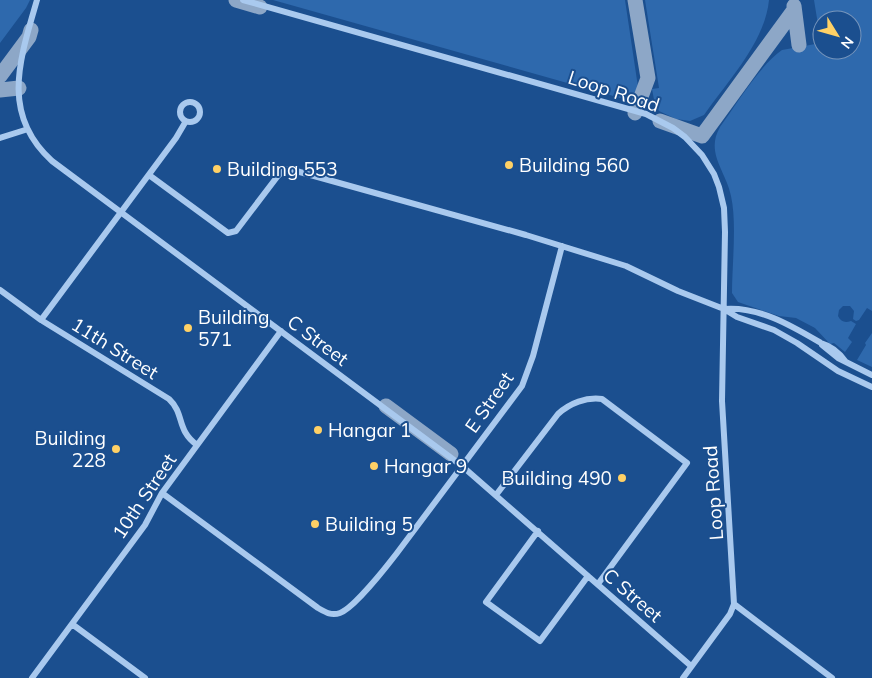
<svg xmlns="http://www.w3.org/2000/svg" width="872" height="678" viewBox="0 0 872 678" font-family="Mulish,sans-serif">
<rect width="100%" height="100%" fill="#1b4f8f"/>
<!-- green -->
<path fill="#2e69ad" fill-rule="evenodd" d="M0,0H30L26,8L0,43Z
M273,0H625L638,87L633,96L624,99Z
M645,0H769C765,42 728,81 704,115L690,121L676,119L659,111L655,105L652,89L659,88Z
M814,0H872V311L867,308L859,320L856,321L853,319L854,311L850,306H843L839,310L838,316C841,322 845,323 851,321L856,324L848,338L852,342L845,352L834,343L830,344L815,328L796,318L779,316L738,302L732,293C732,265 737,223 731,196C726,171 705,153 720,127C736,105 760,65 782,50L821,43ZM822,20H852V50H822Z
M872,333V367L857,360L866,345L865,343Z"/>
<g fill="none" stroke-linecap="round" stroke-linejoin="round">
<!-- taxiway -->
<path stroke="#8da7c7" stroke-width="15" d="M236,0L260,7
M635,0L648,78L635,113
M794,6L799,45
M0,76L29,37L31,30
M0,90L19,88
M660,121L702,136L794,10
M386,406L451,454"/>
<!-- minor -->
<path stroke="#a9c9ee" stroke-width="6" d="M37,0C20,59 0,114 52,161L462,466L691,666
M243,0L646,114L673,128L685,137L702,155L714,174L719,187L724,208L725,232L722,401L734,604L730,614L683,678
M180 112a10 10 0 1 1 20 0a10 10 0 1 1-20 0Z
M0,138L25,130
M149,175L228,233L236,231L277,177L283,171L289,169L526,235L626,266L678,291L724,309L737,317L774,330L797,343L838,371L872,387
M0,290L41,320L169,399C185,414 176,430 197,445
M724,309C759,306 792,326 821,343C831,346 839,352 845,361
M41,320L176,138L186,121
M822,345L838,358L872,375
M162,493L318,608C325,612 331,616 340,613C354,608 387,566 397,553L522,386L533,356L562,246
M496,495L558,414C570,403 586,397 602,399L687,463L598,584
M538,531L486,602L540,641L588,576
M734,604L832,678
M72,624L145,678
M32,678L145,525L162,493L281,331"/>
</g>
<!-- markers -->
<g fill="#ffd166" stroke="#1b4f8f" stroke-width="2">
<circle cx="509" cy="165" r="5"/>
<circle cx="217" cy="169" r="5"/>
<circle cx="188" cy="328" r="5"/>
<circle cx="318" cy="430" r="5"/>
<circle cx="116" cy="449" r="5"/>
<circle cx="374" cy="466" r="5"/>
<circle cx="622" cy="478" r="5"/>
<circle cx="315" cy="524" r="5"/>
</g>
<g text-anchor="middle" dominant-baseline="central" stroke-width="4" stroke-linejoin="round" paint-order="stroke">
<!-- street labels -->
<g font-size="19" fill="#fff" stroke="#1b4f8f">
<text transform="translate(614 91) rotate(18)">Loop Road</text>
<text transform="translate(318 340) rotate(37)">C Street</text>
<text transform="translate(115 348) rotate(32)">11th Street</text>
<text transform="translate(489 402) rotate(-55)">E Street</text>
<text transform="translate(713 493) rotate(-94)">Loop Road</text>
<text transform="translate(144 496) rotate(-56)">10th Street</text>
<text transform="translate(633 595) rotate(41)">C Street</text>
</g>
<!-- poi labels -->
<g font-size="19" fill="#fff" stroke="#1b4f8f" text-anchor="start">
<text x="519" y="165">Building 560</text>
<text x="227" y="169">Building 553</text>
<text x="198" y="317">Building<tspan x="198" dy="22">571</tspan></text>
<text x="328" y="430">Hangar 1</text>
<text x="106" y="438" text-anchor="end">Building<tspan x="106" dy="22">228</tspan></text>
<text x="384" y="466">Hangar 9</text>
<text x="612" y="478" text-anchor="end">Building 490</text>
<text x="325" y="524">Building 5</text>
</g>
</g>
<!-- north arrow -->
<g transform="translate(837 35) rotate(127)"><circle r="24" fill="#1b4f8f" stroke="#7695bc"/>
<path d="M0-4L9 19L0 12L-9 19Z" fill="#ffd166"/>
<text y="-8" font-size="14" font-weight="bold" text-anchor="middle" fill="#ffffff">N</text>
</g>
</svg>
